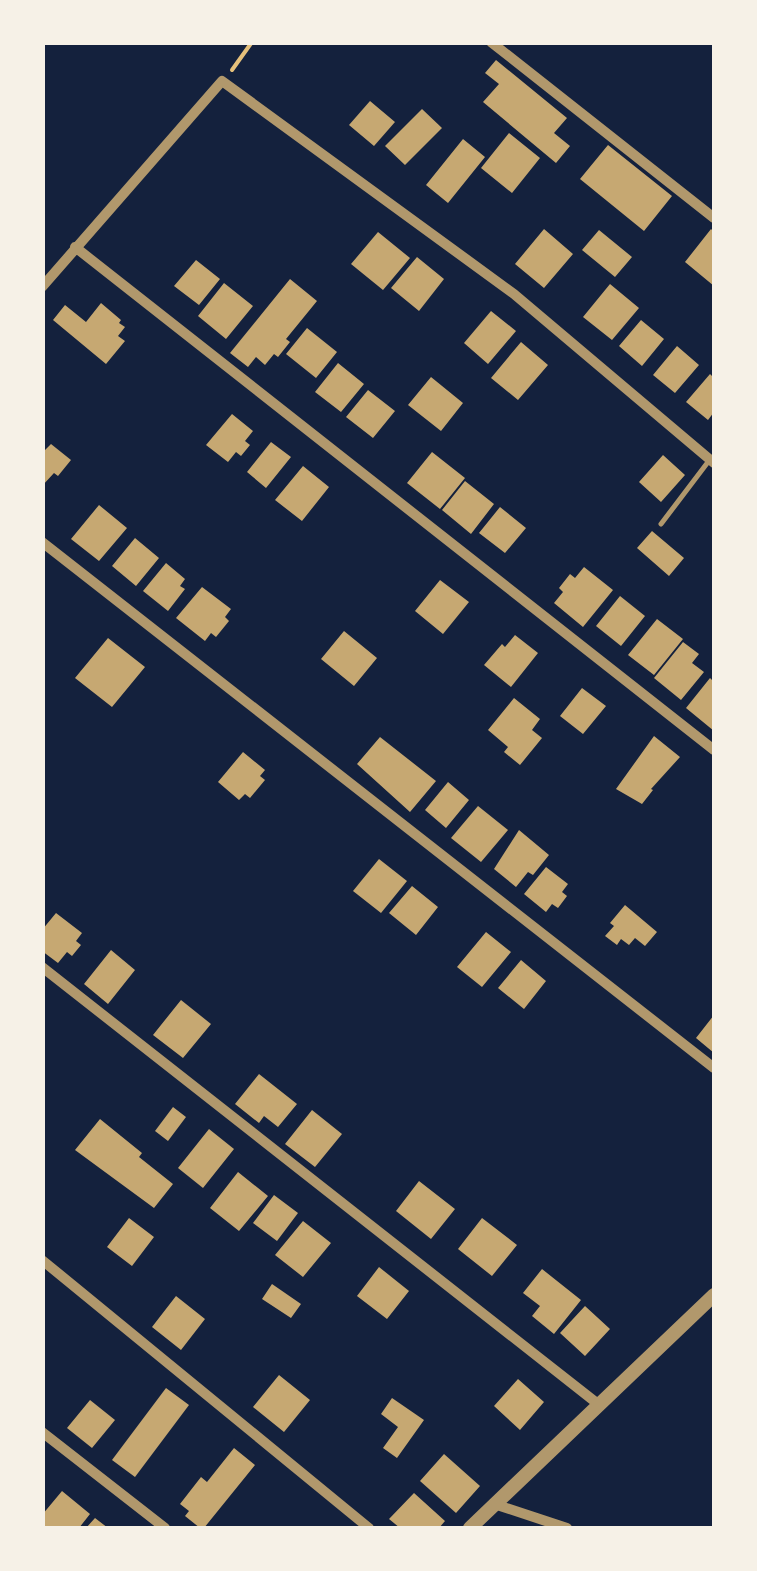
<svg xmlns="http://www.w3.org/2000/svg" width="757" height="1571" viewBox="0 0 757 1571" font-family="Arial,sans-serif">
<rect width="100%" height="100%" fill="#14213d"/>
<!-- building -->
<path fill="#c6a872" d="M496,60L567,118L554,133L570,146L556,163L483,102L499,84L485,73Z
M370,101L395,122L374,146L349,125Z
M422,109L442,128L405,165L385,146Z
M509,133L540,158L512,193L481,168Z
M463,139L485,157L448,203L426,185Z
M608,145L672,196L644,231L580,179Z
M544,229L573,254L544,288L515,264Z
M711,229L714,232V286L685,262Z
M599,230L632,257L615,277L582,250Z
M378,232L410,258L383,290L351,264Z
M417,257L444,279L419,311L391,288Z
M196,260L220,279L199,305L174,286Z
M290,279L317,301L286,339L290,342L278,357L274,354L265,365L256,357L248,367L230,353Z
M224,283L253,306L226,339L198,316Z
M610,284L639,308L612,340L583,317Z
M101,303L121,320L119,323L125,327L118,336L125,341L106,364L53,320L65,305L86,322Z
M491,311L516,331L488,364L464,343Z
M641,320L664,339L642,366L619,346Z
M307,328L337,352L316,378L286,354Z
M521,342L548,365L518,400L491,378Z
M677,346L699,365L675,393L653,375Z
M338,363L364,384L341,412L315,392Z
M710,374L714,378V412L708,420L686,402Z
M431,377L463,403L441,431L408,405Z
M368,390L395,411L373,438L346,417Z
M232,414L253,431L245,441L250,445L241,456L236,452L228,462L206,445Z
M271,442L291,457L266,488L247,472Z
M51,444L71,460L58,476L54,473L42,486V453Z
M432,452L465,478L440,509L407,483Z
M663,455L685,475L661,502L639,482Z
M303,466L329,487L302,521L275,500Z
M465,481L494,504L471,534L442,510Z
M99,505L127,528L99,561L71,539Z
M500,507L526,528L505,553L479,533Z
M652,531L684,558L669,576L637,548Z
M135,538L159,558L136,586L112,566Z
M166,563L185,579L180,586L185,589L168,611L143,591Z
M584,567L613,590L583,627L554,603L563,592L559,588L570,574L575,578Z
M440,580L469,602L443,634L415,611Z
M202,587L231,609L225,617L229,621L216,637L211,633L205,641L176,618Z
M620,596L645,616L621,646L596,626Z
M657,619L683,639L654,675L628,655Z
M344,631L377,658L354,686L321,659Z
M515,635L538,653L511,687L484,665L502,644L505,647Z
M108,638L145,667L112,707L75,678Z
M683,642L699,654L692,663L704,672L681,700L654,678Z
M710,678L714,682V731L686,708Z
M582,688L606,706L583,734L560,716Z
M514,698L540,719L532,730L542,738L520,765L504,752L508,747L488,730Z
M654,736L680,757L651,789L653,790L642,804L616,789Z
M380,737L436,781L410,812L357,764Z
M243,752L265,770L260,776L265,780L250,798L245,794L239,800L218,782Z
M448,782L469,800L446,828L425,810Z
M478,806L508,830L481,862L451,838Z
M519,830L549,855L533,875L528,872L516,887L494,869Z
M379,859L407,881L381,913L353,891Z
M546,867L568,884L562,892L567,896L558,908L552,904L546,912L524,894Z
M412,886L438,907L416,935L389,913Z
M625,905L657,932L645,946L635,938L629,945L621,939L617,945L605,936L614,926L610,923Z
M56,913L82,933L76,941L81,945L72,956L67,952L58,963L42,951V930Z
M486,932L511,952L482,987L457,967Z
M111,950L135,970L108,1004L84,984Z
M521,960L546,981L524,1009L498,988Z
M181,1000L211,1024L183,1058L153,1035Z
M714,1015V1053L696,1038Z
M259,1074L297,1104L278,1127L264,1116L259,1123L235,1104Z
M173,1107L186,1117L168,1141L155,1131Z
M312,1110L342,1134L315,1167L285,1144Z
M100,1119L142,1153L139,1157L173,1184L154,1208L75,1150Z
M209,1129L234,1149L203,1188L178,1168Z
M238,1172L268,1196L239,1231L210,1208Z
M419,1181L455,1209L431,1239L396,1211Z
M274,1195L298,1213L277,1241L253,1223Z
M129,1218L154,1237L132,1266L107,1247Z
M482,1218L517,1245L492,1276L458,1249Z
M303,1221L331,1243L303,1277L275,1255Z
M379,1267L409,1291L387,1319L357,1296Z
M542,1269L581,1300L554,1334L532,1316L540,1306L523,1293Z
M272,1284L301,1304L291,1318L262,1299Z
M176,1296L205,1319L181,1350L152,1327Z
M585,1306L610,1329L585,1356L560,1333Z
M279,1375L310,1400L284,1432L253,1407Z
M518,1379L544,1402L520,1430L494,1406Z
M166,1388L189,1405L135,1477L112,1460Z
M392,1398L424,1420L397,1458L383,1448L398,1427L381,1414Z
M90,1400L115,1420L92,1448L67,1428Z
M234,1448L255,1465L204,1528H200L185,1516L189,1511L180,1504L201,1477L207,1482Z
M444,1454L480,1486L456,1513L420,1481Z
M62,1491L90,1514L79,1528H42V1515Z
M414,1493L445,1521L439,1528H400L389,1519Z
M95,1518L108,1528H86Z"/>
<g fill="none" stroke-linecap="round" stroke-linejoin="round">
<!-- path -->
<path stroke="#e5c07b" stroke-width="4" d="M232,70L252,42"/>
<!-- service -->
<path stroke="#b1986c" stroke-width="5" d="M661,524L708,462"/>
<!-- minor -->
<path stroke="#b1986c" stroke-width="10" d="M491,42L714,218
M75,247L714,750
M42,287L222,81L514,294L714,463
M42,542L714,1068
M42,967L598,1404
M42,1260L369,1528
M42,1432L165,1528
M494,1504L567,1528"/>
<!-- tertiary -->
<path stroke="#b1986c" stroke-width="14" d="M470,1528L714,1295"/>
</g>
<!-- border -->
<rect width="757" height="1571" fill="none" stroke="#f6f1e7" stroke-width="90"/>
</svg>
